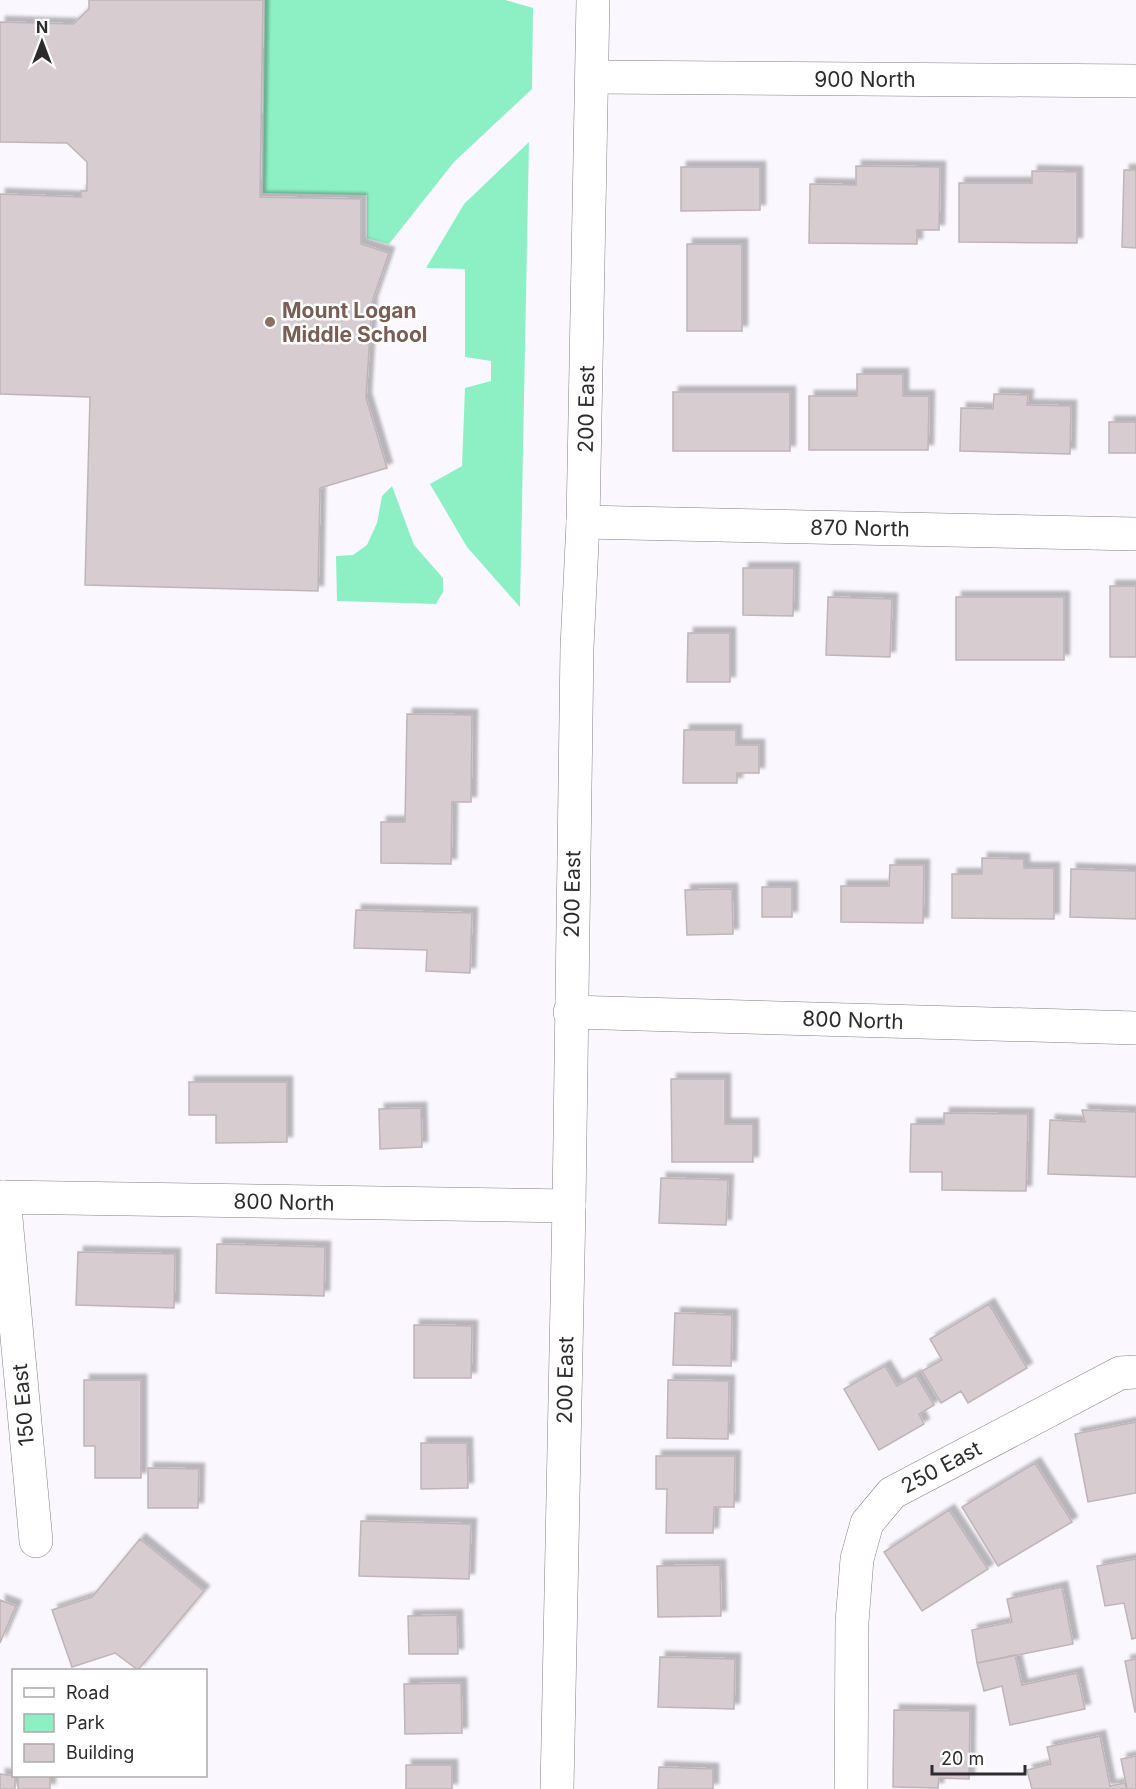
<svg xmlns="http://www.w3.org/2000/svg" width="1136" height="1789" viewBox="0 0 1136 1789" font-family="Inter,sans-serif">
<defs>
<filter id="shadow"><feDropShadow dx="5.5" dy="-5.5" stdDeviation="1.5" flood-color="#0004"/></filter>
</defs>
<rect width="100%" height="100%" fill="#faf7fe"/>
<!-- green -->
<path fill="#8df0c4" d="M265,0H505L533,8L532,89L454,162L389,244L367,238V195L263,193Z
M529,142L520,607L467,547L430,484L462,466L465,388L491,381V361L465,357V269L426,268L464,204Z
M392,486L414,545L443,578V592L436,604L337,601L336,556L353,555L367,545L377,523L382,496Z"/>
<!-- building -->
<path fill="#d7cdd0" stroke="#bfb4b8" stroke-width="1.5" filter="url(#shadow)" d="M89,0H263L260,197L361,199V244L389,253L372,302L366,398L387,468L320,488L318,591L85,585L90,397L0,394V194L81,197V191H87V162L67,143L0,142V22L73,24L89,9Z
M856,166L940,167L939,230H917V244L809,243L810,184L856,185Z
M681,167H760V210L681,211Z
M1124,170H1136V248L1122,247Z
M1032,171L1077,172V243L959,242V183H1032Z
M687,244H742V331H687Z
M857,374H903V396H929L928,450H809V396H857Z
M673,392H790V451H673Z
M994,394L1028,395L1027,405L1071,406L1070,454L960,451L961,408L993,409Z
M1109,422H1136V453H1109Z
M743,568H794L793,616L743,615Z
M1110,586H1136V657H1110Z
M828,597L892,599L890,657L826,655Z
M956,597H1064V660H956Z
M688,633H730V682H687Z
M407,714L472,715L471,802H452L451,864L381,863V822H405Z
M684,730H736V745H759V773H737V783H683Z
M982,858L1024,859V868H1054V919L952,918V874H982Z
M890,865H924L923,923L841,922V886H889Z
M1071,869L1136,871V919L1070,917Z
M762,887H792V917H762Z
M732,889L733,934L687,935L685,890Z
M356,910L472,913L470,973L426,971L427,950L354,948Z
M671,1079H725V1124H753V1162H672Z
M189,1082H287V1142L216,1143V1115H189Z
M421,1108L422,1147L380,1149L379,1109Z
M1082,1110L1136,1112V1177L1048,1174L1050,1120L1085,1122Z
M944,1113L1028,1114L1026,1191L942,1190V1172H910L911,1124H944Z
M661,1178L728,1180L726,1225L659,1223Z
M217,1244L325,1247L324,1296L216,1293Z
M78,1252L175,1254L174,1308L76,1305Z
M989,1304L1027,1368L968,1403L961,1391L941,1403L922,1371L942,1360L930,1339Z
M675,1313L732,1315L731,1366L673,1365Z
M414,1325L472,1326L471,1378H414Z
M885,1366L897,1386L916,1375L934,1405L919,1414L924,1424L879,1450L844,1389Z
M84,1380H141V1478H95V1446H84Z
M668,1380L729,1381L728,1439L667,1438Z
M1136,1422V1493L1088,1502L1075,1434Z
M421,1443H467L468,1488L421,1489Z
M656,1456H735L734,1507H714L713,1533H666L667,1489H656Z
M1035,1463L1072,1522L998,1566L962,1507Z
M148,1468L199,1469L198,1508H148Z
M949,1510L988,1569L922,1611L884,1552Z
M361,1521L471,1524L469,1579L359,1576Z
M140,1539L204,1591L138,1670L115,1653L72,1667L52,1610L92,1597Z
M1136,1559V1638L1132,1639L1124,1603L1105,1606L1097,1566Z
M720,1565L721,1616L658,1617L657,1566Z
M1062,1587L1073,1644L977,1663L972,1630L1012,1622L1007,1599Z
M0,1600L16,1606L0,1643Z
M457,1615L458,1654H409L408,1616Z
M1015,1655L1022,1685L1077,1673L1085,1709L1010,1725L1002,1686L984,1691L977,1663Z
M660,1657L735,1659L734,1709L658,1707Z
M1136,1659V1712H1135L1125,1661Z
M461,1683L462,1733L405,1734L404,1684Z
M894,1710L970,1711L969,1779L939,1778L938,1788L893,1787Z
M1100,1736L1110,1786L1125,1783L1127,1789H1032L1027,1770L1051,1764L1047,1747Z
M1136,1756V1789H1127L1121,1759Z
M406,1765H452V1789H406Z
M659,1767L713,1769V1789H658Z
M0,1774L15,1776V1789H0Z
M18,1776H50V1789H18Z"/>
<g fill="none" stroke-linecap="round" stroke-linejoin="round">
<defs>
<path id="street" d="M593,77L1136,81
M583,522L1136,534
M570,1012L1136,1028
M0,1197L569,1206
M4,1197L36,1541
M851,1789L852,1622L857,1559L867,1523L892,1493L1120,1373L1136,1372"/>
<path id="secondary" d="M557,1789L569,1206L577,647L583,522L593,0"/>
</defs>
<!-- street casing -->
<use href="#street" stroke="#838088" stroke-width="34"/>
<!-- secondary casing -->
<use href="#secondary" stroke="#838088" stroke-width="34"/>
<!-- street -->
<use href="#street" stroke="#fff" stroke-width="33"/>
<!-- secondary -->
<use href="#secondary" stroke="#fff" stroke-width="33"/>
</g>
<!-- markers -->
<circle fill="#8d6e63" stroke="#fff" stroke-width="2" cx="270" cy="322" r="6"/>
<g text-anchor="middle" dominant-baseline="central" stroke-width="5" stroke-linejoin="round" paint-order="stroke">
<!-- street labels -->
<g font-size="21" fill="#2d2b2e" stroke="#fff">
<text x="865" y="79">900 North</text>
<text transform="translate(586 409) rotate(-89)">200 East</text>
<text transform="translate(860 528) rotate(1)">870 North</text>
<text transform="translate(572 894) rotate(-89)">200 East</text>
<text transform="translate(853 1020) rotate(2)">800 North</text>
<text transform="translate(284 1202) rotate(1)">800 North</text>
<text transform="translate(565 1380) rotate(-89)">200 East</text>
<text transform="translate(23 1405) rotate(-95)">150 East</text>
<text transform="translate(941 1467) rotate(-28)">250 East</text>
</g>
<!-- education labels -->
<g font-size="21" font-weight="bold" fill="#785e54" stroke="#fff" text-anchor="start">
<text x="282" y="310">Mount Logan<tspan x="282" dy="24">Middle School</tspan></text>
</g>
</g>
<!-- legend -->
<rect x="12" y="1669" width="195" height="108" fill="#ffffff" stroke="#abaaab" stroke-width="1.5"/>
<rect x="24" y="1688" width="30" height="9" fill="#ffffff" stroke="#abaaab" stroke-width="1.5"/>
<text x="66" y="1699" font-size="18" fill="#2d2b2e">Road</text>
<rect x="24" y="1714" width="30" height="18" fill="#8df0c4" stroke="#abaaab" stroke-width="1.5"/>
<text x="66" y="1729" font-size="18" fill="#2d2b2e">Park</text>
<rect x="24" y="1744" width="30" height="18" fill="#d7cdd0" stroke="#abaaab" stroke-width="1.5"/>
<text x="66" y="1759" font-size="18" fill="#2d2b2e">Building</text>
<!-- north arrow -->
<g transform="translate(42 42)" stroke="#ffffff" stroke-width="4.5" paint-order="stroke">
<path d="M0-4.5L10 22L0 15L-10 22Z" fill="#2d2b2e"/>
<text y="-9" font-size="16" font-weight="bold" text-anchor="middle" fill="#2d2b2e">N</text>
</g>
<!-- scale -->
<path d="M932 1765v9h93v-9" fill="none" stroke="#2d2b2e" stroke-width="3"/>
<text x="941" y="1765" font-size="18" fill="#2d2b2e" stroke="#ffffff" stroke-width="4.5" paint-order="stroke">20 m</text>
</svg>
